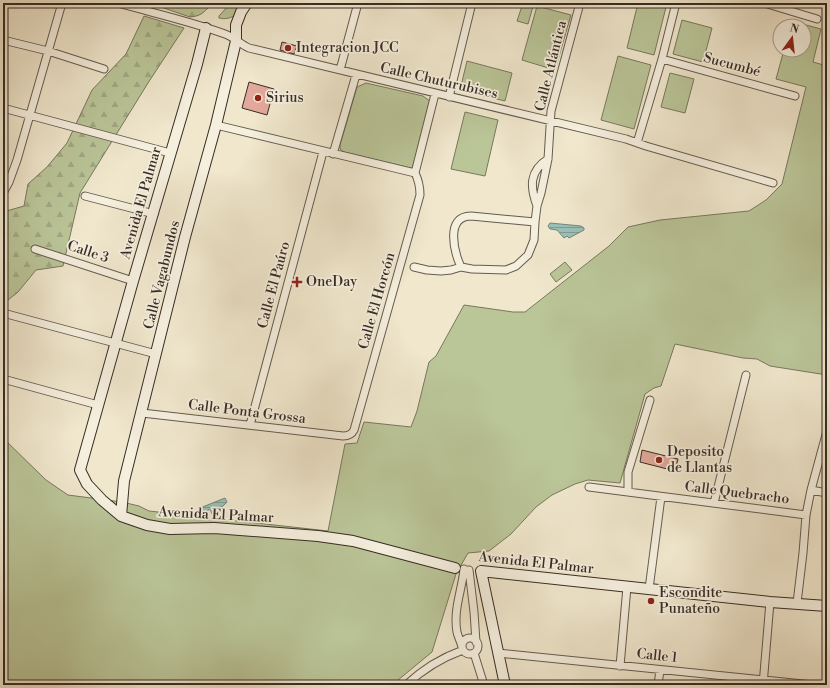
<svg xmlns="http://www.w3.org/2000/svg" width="830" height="688" viewBox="0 0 830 688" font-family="'Libre Bodoni',serif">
<defs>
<pattern id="forest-firs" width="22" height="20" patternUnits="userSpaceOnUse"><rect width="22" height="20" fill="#bac598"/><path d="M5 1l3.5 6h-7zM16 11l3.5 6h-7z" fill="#a0a983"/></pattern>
<pattern id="water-rules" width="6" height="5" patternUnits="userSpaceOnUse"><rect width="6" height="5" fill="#9ac0b6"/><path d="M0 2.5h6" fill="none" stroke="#7e9c94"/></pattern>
</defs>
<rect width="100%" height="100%" fill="#f0e7cd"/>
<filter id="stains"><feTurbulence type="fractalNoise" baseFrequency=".005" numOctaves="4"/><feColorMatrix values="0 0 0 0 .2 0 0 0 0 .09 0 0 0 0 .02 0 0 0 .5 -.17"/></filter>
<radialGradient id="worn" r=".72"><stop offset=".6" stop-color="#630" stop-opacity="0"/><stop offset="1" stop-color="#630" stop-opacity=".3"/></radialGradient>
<!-- forest -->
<path fill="url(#forest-firs)" stroke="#78785e" d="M149,3H214C204,10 204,16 190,17Z
M227,3H245C238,13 232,21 219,18V16L228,6Z
M144,16L184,28L148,83L80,193L63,266L36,270L18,292L3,304V212L24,206L28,184L47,167L67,143L92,90L126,54Z"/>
<!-- park -->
<path fill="#bac598" stroke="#78785e" d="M523,3H534L528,24L517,21Z
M638,3H667L654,55L627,48Z
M537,6L571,15L555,70L522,60Z
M682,20L712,28L703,62L673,54Z
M791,21L821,29L813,62L827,66V375L770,366L757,359L743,358L675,344L661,386L654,388L645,394L620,483L588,480L575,484L552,495L536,507L511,534L489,551L468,553L456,574L432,652L392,685H3V438L46,480L68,495L122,502L139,506L149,511L328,531L345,444L357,443L364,422L411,427L417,411L429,362L436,356L464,305L513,312H525L609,246L628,227L660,220L749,211L766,200L782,184L806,87L776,79L784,50H804V26H790Z
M618,56L651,65L634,129L601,120Z
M467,61L512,73L505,101L460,90Z
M670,73L694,79L685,113L661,107Z
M366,83L423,96L431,102L414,167L411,168L344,152L340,149V145L357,87Z
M465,112L498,120L485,176L451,169Z
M565,262L572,270L556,282L550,274Z"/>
<!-- water -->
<path fill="url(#water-rules)" stroke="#72857c" d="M550,223L581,226L584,228V230L569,238L567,236L564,238L557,230L550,229L548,226Z
M225,498L227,502L223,506L217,509V513L216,514H212L210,509L204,513L201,510L200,508Z"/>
<!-- building -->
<path fill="#e2a89b" stroke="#372c24" d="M282,42L297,46L294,54L280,50Z
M249,82L274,89L267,115L242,108Z
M642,450L678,459L675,471L640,462Z"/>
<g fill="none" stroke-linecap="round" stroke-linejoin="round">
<defs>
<path id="street" d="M118,3C153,13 190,21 225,34C234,37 240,44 249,48L626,139L646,146L773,183
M764,3L817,19
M3,40L48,51L104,69
M662,59L795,96
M340,70L358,3
M449,97L472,3
M3,108L170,153
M216,125L415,173
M637,143L662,59L676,3
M333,154L356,75
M415,173L435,94
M3,193L9,182L17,160L62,3
M85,196L154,214
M537,206C530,187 529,171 548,159
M35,249L133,281
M414,267L427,270L441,271L451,270L461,267L472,269L506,270L516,266L528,255L534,240L535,222L537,206L541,193L548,159L551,111L580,3
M461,267C454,252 445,216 471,216L535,222
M3,313L156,354
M3,379L98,405
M142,413L343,436C348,436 352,434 354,430L420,195C420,187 419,181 415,173
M250,425L323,152
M589,487L806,515
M811,490L827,493
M628,492V472L650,400
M714,503L746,375
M469,570L474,612L476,642
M649,589L661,497
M797,603L803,553L806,515L811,490L827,431
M462 646a8 8 0 1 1 16 0a8 8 0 1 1-16 0Z
M462,647C461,642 458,637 457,632C453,610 462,590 464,569
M474,653L484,685
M498,653L813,685
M620,666L627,587
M406,685C423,669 441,658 463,650
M658,685L660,670
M763,685L770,602"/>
<path id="secondary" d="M206,28L197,64L133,281L80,470L87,484L102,500L121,516L147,525L170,529L214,528L318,536L353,541L455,568
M121,516L124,481L185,237L216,125L236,41V25L241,12L247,3
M505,685L481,571L770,602L827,606"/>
</defs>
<!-- street casing -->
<use href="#street" stroke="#655b4e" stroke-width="9"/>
<!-- secondary casing -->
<use href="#secondary" stroke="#372c24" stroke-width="12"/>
<!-- street -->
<use href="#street" stroke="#f5efde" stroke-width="7"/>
<!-- secondary -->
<use href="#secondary" stroke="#f5efde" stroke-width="10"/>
</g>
<!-- markers -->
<g fill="#8f2418" stroke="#f5efde" stroke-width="1.5">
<circle cx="288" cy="48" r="4"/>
<circle cx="258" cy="98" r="4"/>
<path d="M295 276h4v4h4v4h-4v4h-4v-4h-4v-4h4z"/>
<circle cx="659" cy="460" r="4"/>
<circle cx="651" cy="601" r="4"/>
</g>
<g text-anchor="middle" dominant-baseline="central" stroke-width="3.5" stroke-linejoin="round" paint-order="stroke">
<!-- poi labels -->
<g font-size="14" fill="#372c24" stroke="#f5efde" text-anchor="start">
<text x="296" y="48">Integracion JCC</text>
<text x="266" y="98">Sirius</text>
<text x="306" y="282">OneDay</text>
<text x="667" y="452">Deposito<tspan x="667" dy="16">de Llantas</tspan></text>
<text x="659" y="593">Escondite<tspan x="659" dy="16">Punateño</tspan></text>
</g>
<!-- street labels -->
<g font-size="14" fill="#372c24" stroke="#f5efde">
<text transform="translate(732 65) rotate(15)">Sucumbé</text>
<text transform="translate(551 66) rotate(-76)">Calle Atlántica</text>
<text transform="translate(439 81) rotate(13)">Calle Chuturubises</text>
<text transform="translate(141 203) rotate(-74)">Avenida El Palmar</text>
<text transform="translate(88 252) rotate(18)">Calle 3</text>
<text transform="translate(162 275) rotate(-76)">Calle Vagabundos</text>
<text transform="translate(274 285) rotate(-75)">Calle El Paúro</text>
<text transform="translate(377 301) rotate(-74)">Calle El Horcón</text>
<text transform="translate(247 412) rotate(7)">Calle Ponta Grossa</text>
<text transform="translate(737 493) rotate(7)">Calle Quebracho</text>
<text transform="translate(216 515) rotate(3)">Avenida El Palmar</text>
<text transform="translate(536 563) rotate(6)">Avenida El Palmar</text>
<text transform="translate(657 656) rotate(6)">Calle 1</text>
</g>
</g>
<!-- margin -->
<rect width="830" height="688" fill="none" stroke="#f0e7cd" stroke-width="16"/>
<rect x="4" y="4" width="822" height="680" fill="none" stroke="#372c24" stroke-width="2"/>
<rect x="8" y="8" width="814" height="672" fill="none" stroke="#372c24"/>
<!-- north arrow -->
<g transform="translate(792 38) rotate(15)"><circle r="19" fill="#f5efde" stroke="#a9a194"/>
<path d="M0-3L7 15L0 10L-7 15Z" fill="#8f2418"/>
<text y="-6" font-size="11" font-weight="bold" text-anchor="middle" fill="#372c24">N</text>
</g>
<rect width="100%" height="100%" filter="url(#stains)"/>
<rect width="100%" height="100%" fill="url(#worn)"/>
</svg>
